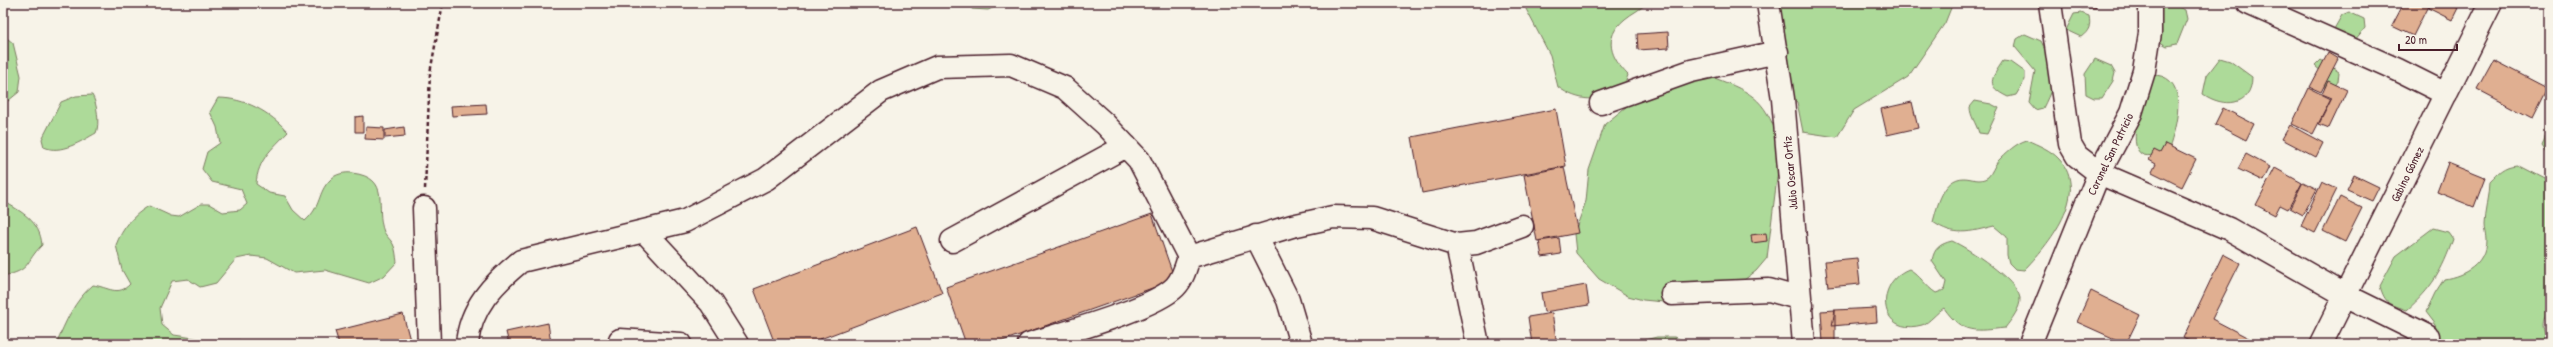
<svg xmlns="http://www.w3.org/2000/svg" width="2553" height="347" viewBox="0 0 2553 347" font-family="'Patrick Hand',sans-serif">
<rect width="100%" height="100%" fill="#f7f3e8"/>
<filter id="ink" filterUnits="userSpaceOnUse"><feTurbulence type="fractalNoise" baseFrequency=".025" numOctaves="2"/><feDisplacementMap in="SourceGraphic" scale="8" xChannelSelector="R" yChannelSelector="G"/><feConvolveMatrix kernelMatrix="1 2 1 2 8 2 1 2 1" color-interpolation-filters="sRGB"/></filter>
<g filter="url(#ink)">
<!-- green -->
<path fill="#adda99" stroke="#7c7c62" d="M967,3H1004L988,10L972,9Z
M1526,3H1647C1640,10 1632,13 1625,19C1602,38 1611,58 1628,75L1622,92C1599,102 1578,102 1558,87L1550,55L1526,9Z
M1768,3H1953L1945,23L1908,77L1854,110L1837,137L1803,132L1797,102L1788,95Z
M2171,3L2185,10L2187,19L2177,44L2167,46L2160,42L2153,18L2162,4Z
M2349,12L2364,19L2365,28L2354,41L2339,42L2334,29L2342,15Z
M2081,13L2089,16C2091,26 2089,31 2081,37L2066,30L2074,14Z
M2025,34L2041,41C2056,72 2059,76 2043,108L2035,110L2029,103L2035,71L2015,47L2017,39Z
M3,35L13,43L21,76L19,92L3,105Z
M2220,58L2230,61L2252,77C2252,107 2223,108 2203,94L2207,75Z
M2095,59L2111,66L2115,73L2113,81L2102,98H2094L2086,94L2085,74Z
M2321,60L2339,72L2338,81L2332,92L2325,90L2324,74L2315,66Z
M2003,61L2011,62L2025,72V80L2016,95L2008,97C1985,86 1991,79 2003,61Z
M2156,75C2190,79 2176,127 2169,149C2113,178 2142,104 2149,80Z
M1712,77C1757,94 1765,100 1781,146L1767,258L1756,271L1729,291L1694,305L1643,300L1628,296L1599,279L1576,253L1574,234L1586,201L1589,170L1605,124L1648,89Z
M92,95C97,103 100,124 96,133C82,141 60,155 44,147L42,139L61,102L76,96Z
M218,98C245,98 270,112 288,132C272,149 258,159 256,184L269,193L285,196L293,210L305,221C322,206 317,193 330,180C335,174 345,172 352,173C393,178 374,207 384,232C386,236 391,240 393,244C396,249 396,257 397,262L384,276L369,283L325,270L294,273L267,258L251,256L236,259L216,283L200,287L188,279L172,281L160,308L162,325L174,335L207,340H240V344H56C66,321 74,301 93,285C108,287 118,297 130,284L122,270L116,245C122,229 133,215 149,206L171,216L179,217L201,204H209L223,212L240,210L247,204L241,189L212,182L202,169L207,152L220,143L217,127L210,112Z
M1975,101L1991,104L1999,108L1987,134L1979,133C1976,123 1970,116 1970,107Z
M2550,115V157L2542,146C2547,136 2545,125 2550,115Z
M2027,140C2038,145 2051,150 2059,159C2091,194 2048,245 2024,270L2015,269L2009,263L2007,255V237L1994,226C1970,232 1954,237 1933,222C1937,207 1943,178 1964,178C1972,178 1980,183 1988,177C1992,173 1994,166 1998,161C2006,153 2016,143 2027,140Z
M2517,165L2550,182V310C2538,324 2544,331 2550,344H2442L2436,325L2426,312L2435,293L2444,279C2464,276 2486,264 2486,240C2486,235 2484,230 2484,225C2484,211 2489,196 2489,182C2498,173 2503,166 2517,165Z
M3,201C22,212 40,221 42,245C24,263 32,270 3,276Z
M2433,228L2448,232L2453,239C2442,271 2432,288 2407,310C2390,304 2385,304 2380,286L2396,256Z
M1952,241C1968,248 2017,280 2020,298C2021,308 2011,320 2005,328C1975,331 1963,335 1944,308C1937,312 1929,323 1922,325C1878,337 1874,282 1909,269C1920,275 1925,286 1936,293L1944,290L1946,282L1932,261C1934,248 1940,244 1952,241Z
M1657,337H1674L1692,344H1628Z"/>
<!-- building -->
<path fill="#e0af91" stroke="#4a1f2b" d="M2081,3H2096V8H2081Z
M2404,3H2421L2428,6L2413,36L2392,26Z
M2430,3H2447L2458,8L2452,20L2428,8Z
M1668,32L1669,48L1638,50L1637,34Z
M2328,53L2338,59L2321,92L2310,87Z
M2493,60L2547,88L2532,118L2477,89Z
M2328,81L2347,90L2329,128L2319,124L2332,98L2322,94Z
M2309,88L2331,99L2313,134L2292,124Z
M1912,102L1918,128L1887,135L1881,109Z
M486,104L487,114L452,116L451,106Z
M2223,108L2254,124L2246,140L2215,124Z
M1556,109L1566,166L1422,193L1412,137Z
M363,116V132H355V117Z
M2290,125L2323,143L2316,157L2282,139Z
M366,127L384,128V140L365,139Z
M404,127L405,136L385,138V130Z
M2165,144L2196,159L2182,187L2152,172L2156,164L2149,160L2154,150L2160,153Z
M2246,154L2270,167L2263,181L2238,169Z
M2448,163L2485,178L2474,207L2437,192Z
M1564,167L1578,233L1537,241L1524,175Z
M2275,168L2302,183L2288,209L2280,205L2275,215L2256,205Z
M2354,175L2379,187L2372,201L2347,190Z
M2303,182L2317,189L2303,215L2290,208Z
M2322,182L2337,189L2315,233L2301,226Z
M2340,197L2362,208L2345,242L2323,231Z
M1152,214L1175,280L994,344H966L946,287Z
M917,227L942,293L807,344H775L754,289Z
M1766,233L1767,241L1752,243L1751,235Z
M1559,238L1561,254L1542,257L1539,241Z
M2223,254L2240,263L2212,319L2260,344H2195L2183,338Z
M1857,258L1860,284L1828,287L1825,261Z
M1586,285L1589,305L1544,312L1541,293Z
M2091,291L2140,315L2126,344L2077,322Z
M1876,308L1877,322L1832,326L1835,310Z
M1835,310V344L1823,343L1821,311Z
M1552,313L1557,344H1532L1528,317Z
M403,314L411,344H339L335,331Z
M548,323L551,343L509,344L506,332Z
M1891,339L1964,340V344H1891Z"/>
<g fill="none" stroke-linecap="round" stroke-linejoin="round">
<defs>
<path id="minor" d="M1768,3L1783,99L1804,344
M2050,3L2070,144L2077,156L2099,173L2229,229L2345,295L2428,336
M2248,3L2398,70L2446,94
M1601,103L1691,71L1777,52
M424,208L429,344
M644,231L711,303L737,344
M1256,236L1288,300L1301,344
M952,241L1126,146
M1457,245L1478,344
M1189,257L1292,226L1333,217L1372,218L1457,245L1476,243L1522,226
M1672,294L1769,290L1794,297L1802,305
M620,340L681,344
M467,344C470,307 494,283 521,261L685,221L766,179L881,91L937,67L1011,65L1065,88L1105,124L1139,160L1189,257C1186,267 1183,279 1175,287C1153,309 1063,333 1029,344
M2030,344L2099,173L2131,113L2144,71L2150,33V3
M2321,344L2491,3"/>
</defs>
<!-- minor casing -->
<use href="#minor" stroke="#4a1f2b" stroke-width="25"/>
<!-- path -->
<path stroke="#4a1f2b" stroke-width="2.5" stroke-dasharray="4 3" stroke-linecap="butt" d="M425,189L430,73L443,3"/>
<!-- minor -->
<use href="#minor" stroke="#f7f3e8" stroke-width="22"/>
</g>
</g>
<g text-anchor="middle" dominant-baseline="central" stroke-width="4" stroke-linejoin="round" paint-order="stroke">
<!-- street labels -->
<g font-size="12" fill="#4a1f2b" stroke="#f7f3e8">
<text transform="translate(2110 154) rotate(-64)">Coronel San Patricio</text>
<text transform="translate(1790 173) rotate(-95)">Julio Oscar Ortíz</text>
<text transform="translate(2407 174) rotate(-64)">Gabino Gómez</text>
</g>
</g>
<!-- margin -->
<rect width="2553" height="347" fill="none" stroke="#f7f3e8" stroke-width="16"/>
<rect x="8" y="8" width="2537" height="331" fill="none" stroke="#4a1f2b" stroke-width="1.5" filter="url(#ink)"/>
<!-- scale -->
<path d="M2399 44v6h58v-6" fill="none" stroke="#4a1f2b" stroke-width="2"/>
<text x="2405" y="44" font-size="12" fill="#4a1f2b" stroke="#f7f3e8" stroke-width="3" paint-order="stroke">20 m</text>
</svg>
